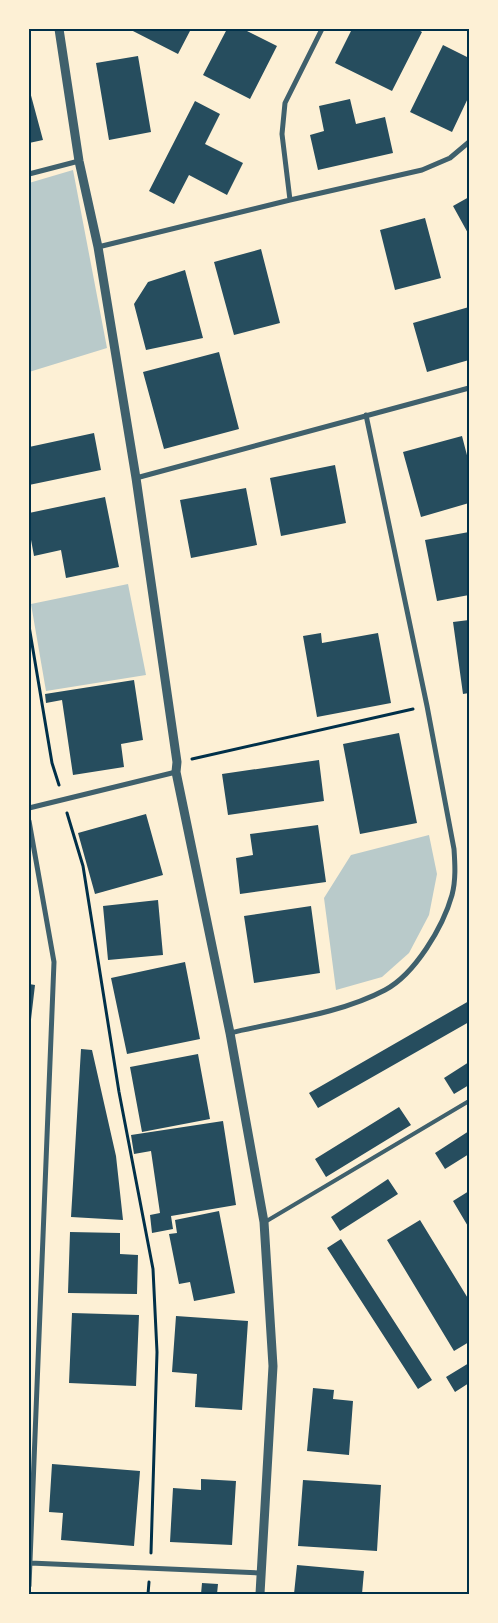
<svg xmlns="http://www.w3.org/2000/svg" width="498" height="1623" viewBox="0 0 498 1623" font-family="'DejaVu Sans',sans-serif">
<rect width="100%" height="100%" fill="#fdf0d5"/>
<!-- green -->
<path fill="#b9caca" d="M73,170L107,348L29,372V183Z
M128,584L146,675L46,691L31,604Z
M429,835L437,874L429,915L409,953L382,977L336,990L324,898L351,855Z"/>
<!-- building -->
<path fill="#264d5e" d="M129,29H191L178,54Z
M227,29H243L277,46L250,99L203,75Z
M352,29H417L422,32L392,91L335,63Z
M443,45L469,58V96L452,132L410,112Z
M138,56L151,132L109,140L96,63Z
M29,88L43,140L29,143Z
M350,99L356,124L385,117L393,153L318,170L310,135L324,131L319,106Z
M195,101L220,114L205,144L243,163L227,195L189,175L174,204L149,191Z
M469,197V235L453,206Z
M425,218L441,278L395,290L380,230Z
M261,249L280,323L234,335L214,262Z
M185,270L203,338L146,350L134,304L148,282Z
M469,307V360L427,372L413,323Z
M219,352L239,429L164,449L143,372Z
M94,433L101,470L29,485V447Z
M462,436L469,463V503L421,517L403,452Z
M335,465L346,523L281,536L270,478Z
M246,488L257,545L191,558L180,500Z
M105,497L119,567L66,578L61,550L34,556L29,529V513Z
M469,532V595L437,601L425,540Z
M469,620V693L463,694L453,622Z
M321,633L322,643L378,633L391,703L317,717L303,636Z
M134,680L143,740L121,744L124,767L73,775L62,700L46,703L45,694Z
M399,733L417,823L360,834L343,744Z
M319,760L324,801L228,815L222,774Z
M146,814L163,875L95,894L78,833Z
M318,825L326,882L240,894L236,858L253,855L250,834Z
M158,900L163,955L108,960L103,906Z
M311,906L320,973L254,983L244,916Z
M185,962L200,1039L127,1054L111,978Z
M29,984L35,985L30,1028H29Z
M469,1001V1022L318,1108L309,1093Z
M81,1049L92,1050L116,1156L123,1220L71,1217Z
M198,1054L210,1119L142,1132L130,1067Z
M469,1062V1085L454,1094L444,1078Z
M399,1107L411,1125L326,1177L315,1159Z
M223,1121L236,1205L171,1216L173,1229L152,1233L150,1215L160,1213L151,1151L134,1154L131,1135Z
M469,1131V1154L445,1169L435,1153Z
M388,1179L398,1194L340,1231L331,1217Z
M469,1191V1228L453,1201Z
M219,1211L235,1293L194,1301L190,1282L179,1284L169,1234L177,1233L175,1220Z
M420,1220L469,1300V1342L454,1351L387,1240Z
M70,1232L120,1233V1254L138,1255L137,1294L68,1293Z
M341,1239L432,1380L418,1389L327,1248Z
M72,1313L139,1315L136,1386L69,1383Z
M176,1316L248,1321L242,1410L195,1407L197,1374L172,1372Z
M469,1363V1383L455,1392L446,1377Z
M313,1388L334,1390L333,1399L353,1401L349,1455L307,1451Z
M52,1464L140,1471L134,1546L61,1540L63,1513L49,1512Z
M201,1479L236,1481L232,1545L170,1542L173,1488L201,1490Z
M303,1480L381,1485L377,1551L298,1546Z
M297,1565L364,1571L362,1594H294Z
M202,1583L218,1584L217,1594H201Z"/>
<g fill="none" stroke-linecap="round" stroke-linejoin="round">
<!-- path -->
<path stroke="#003049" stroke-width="3" d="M29,626L52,763L59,785
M192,759L413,709
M67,813L83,866L119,1092L153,1269L157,1352L151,1553
M148,1594L149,1582"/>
<!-- service -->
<path stroke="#3f606c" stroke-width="4" d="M265,1222L469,1101"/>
<!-- minor -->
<path stroke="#3f606c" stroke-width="5" d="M29,174L79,161
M290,200L282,134L285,103L322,29
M98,247L290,200L422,170L450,158L469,142
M136,478L469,388
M29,808L176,772
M29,821L54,962L29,1586
M230,1033C280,1021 340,1014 385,990C415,974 443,927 452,895C456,880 455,864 454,849L427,706L366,415
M30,1563L260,1573"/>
<!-- tertiary -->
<path stroke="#3f606c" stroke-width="9" d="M59,29L79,161L98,247L136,478L177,762L176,772L230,1033L264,1222L273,1366L260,1594"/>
</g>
<!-- border -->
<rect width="498" height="1623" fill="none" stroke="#fdf0d5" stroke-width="60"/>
<rect x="30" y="30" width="438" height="1563" fill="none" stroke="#003049" stroke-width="2"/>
</svg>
